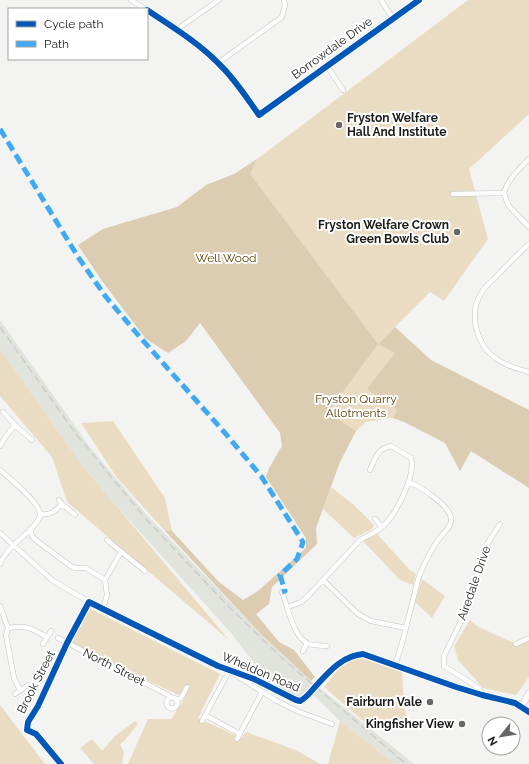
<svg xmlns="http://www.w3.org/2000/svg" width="529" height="764" viewBox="0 0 529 764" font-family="Raleway,sans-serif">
<rect width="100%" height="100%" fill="#f3f4f1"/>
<!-- built -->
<path fill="#e1e3dd" d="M0,320L89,446L146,514L260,633L311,681L414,764H395L340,721L308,690L302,696L298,697L289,693L258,678L261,672L231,633L113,502L82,465L0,349Z"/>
<!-- green -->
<path fill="#eadcc3" d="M468,0H529V114L469,169L488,239L444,301L430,292L378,344L395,353L397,411L393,418L366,422L356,431L328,412L249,174L257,159Z
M0,349L82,465L229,640L67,502L52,457L0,396Z
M113,421L165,498L172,531H165L117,478L81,423Z
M331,487L354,505L374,525L372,529L354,538L323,509Z
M377,534L410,570L416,574L413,585L400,580L363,541Z
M422,579L445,596L432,618L415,602Z
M87,607L220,674L198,718L241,738L246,732L296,750L320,764H128L148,719H171L185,698L67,643Z
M470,620L477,626L516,644L529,638V677L516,695L483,688L458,660L454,646Z
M358,659H364L402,672L404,703L406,716L403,721L400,723L369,726L324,687C335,674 340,663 358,659Z
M0,705L45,764H0Z
M135,721L138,724L125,740L120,744L124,752L122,764H94L80,748L92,739L102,751L115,736Z
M340,721L395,764H328Z"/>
<!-- forest -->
<path fill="#dbccb2" d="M257,159L250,174L378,344L395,327L431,360L529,410V488L471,451L460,471L445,443L404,422L393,418L397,410L367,389L395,353L378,344L328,412L356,431L340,462L316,528L317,544L272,587L269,604L256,614L279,642L294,650L315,677L311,681L260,633L165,531H172L219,582L243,600L258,591L306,548V538L266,477L269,468L282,446L280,433L200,323L186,341L168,353L146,339L102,281L78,245L103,229L177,207L206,185L234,174Z"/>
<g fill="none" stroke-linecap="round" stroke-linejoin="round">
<defs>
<path id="street" d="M131,0L145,9
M381,0L393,19
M147,10C171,26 199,43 219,64C235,79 246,97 259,115L419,0
M176,30L219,0
M218,63L282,17L285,5L284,0
M327,66L343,90
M529,159C519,169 508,179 504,193L508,205L529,227
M453,194L504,193
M529,244C518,254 507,265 497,276C492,281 485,286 482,292C467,314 477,348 500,361C509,367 519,369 529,372
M15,425L32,440
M0,446L6,436L15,425L3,412
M0,470C9,478 43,505 40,516C37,526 26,533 19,540C11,547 4,554 0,564
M59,500L62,504L75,515
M40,514C50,516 55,511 62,504
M375,519L382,527
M30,529L32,536L37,541L72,567L76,568H86L105,580
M0,533L52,580L89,602
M107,540L145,571
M323,580L358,614L371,621L406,628
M282,592C288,607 293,638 309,644C315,646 321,645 327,646
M0,606L8,628L6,635L14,678L20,690
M288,607L301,602L308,596L359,541C365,536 372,535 378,530C394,520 416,477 411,458L391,446C377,449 376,457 370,470
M103,609L107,595L105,580L121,552
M8,628C28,625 30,628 47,637
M58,638L168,695L170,697
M43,644L51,631
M516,644L529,638
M303,651L307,643
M395,665C403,644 407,622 413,600C415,591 417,582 420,574C426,560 433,545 443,534C446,530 451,526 451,521C453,507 420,486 408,482
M234,674L275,700L297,711L332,724
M322,680C333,667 345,656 363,654L456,687L482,695L510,701L522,706
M15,694L28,685
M482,695L479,688L444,666V656L464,615L487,544L500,524
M166.5 703a5.5 5.5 0 1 1 11 0a5.5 5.5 0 1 1-11 0Z
M176,700L181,698L187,687
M205,715L240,734
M202,721L229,671
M237,739L262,692
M61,764L36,734L27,730L28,722L38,706L67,643L89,602L218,666L254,679L296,700L300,701L307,696"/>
<path id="secondary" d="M529,693L522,706L529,712"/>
</defs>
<!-- street casing -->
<use href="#street" stroke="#c3c4c1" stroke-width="5.5"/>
<!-- secondary casing -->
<use href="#secondary" stroke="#c3c4c1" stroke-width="7"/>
<!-- street -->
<use href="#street" stroke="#fdfdfd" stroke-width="4.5"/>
<!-- secondary -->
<use href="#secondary" stroke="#fdfdfd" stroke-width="6"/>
<!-- rail -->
<path stroke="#cdcdcc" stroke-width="1.5" stroke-dasharray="8 4" stroke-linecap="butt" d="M0,327L76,434L146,519L229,607L283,659L406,764"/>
<defs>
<path id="street-bridge" d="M307,696L322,680"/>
</defs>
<!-- street-bridge casing -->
<use href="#street-bridge" stroke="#c3c4c1" stroke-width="5.5" stroke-linecap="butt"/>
<!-- street-bridge -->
<use href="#street-bridge" stroke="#fdfdfd" stroke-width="4.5"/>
<!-- quiet -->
<path stroke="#3fa9f5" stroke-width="5" stroke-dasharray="10 5" stroke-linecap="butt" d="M0,129L78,257L106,297L139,336L225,433L261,476L303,542L297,559L280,575L285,591L282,592"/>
<defs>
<path id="cycleway" d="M147,10C171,26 199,43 219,64C235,79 246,97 259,115L419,0
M61,764L36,734L27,730L28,722L38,706L67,643L89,602L218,666L254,679L296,700L300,701C306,698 310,693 314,688C328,673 341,656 363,654L456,687L482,695L515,703L529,712"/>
</defs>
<!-- cycleway casing -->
<use href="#cycleway" stroke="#fff" stroke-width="8"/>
<!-- cycleway -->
<use href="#cycleway" stroke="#0057b8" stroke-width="6"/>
</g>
<!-- markers -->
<g fill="#666665" stroke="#fff" stroke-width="1.5">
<circle cx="339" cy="125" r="4"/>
<circle cx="457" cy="232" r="4"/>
<circle cx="430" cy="702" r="4"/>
<circle cx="462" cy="724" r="4"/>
</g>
<g text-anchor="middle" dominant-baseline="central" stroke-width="4" stroke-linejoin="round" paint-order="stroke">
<!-- street labels -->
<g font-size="12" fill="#1a1a19" stroke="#fff">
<text transform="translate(332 48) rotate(-36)">Borrowdale Drive</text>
<text transform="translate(474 583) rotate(-71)">Airedale Drive</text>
<text transform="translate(114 667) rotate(27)">North Street</text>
<text transform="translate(261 672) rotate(23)">Wheldon Road</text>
<text transform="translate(36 682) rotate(-63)">Brook Street</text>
</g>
<!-- poi labels -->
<g font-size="12" font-weight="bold" fill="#1a1a19" stroke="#fff" text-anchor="end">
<text x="347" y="118" text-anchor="start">Fryston Welfare<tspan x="347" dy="14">Hall And Institute</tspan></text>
<text x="449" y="225">Fryston Welfare Crown<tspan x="449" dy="14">Green Bowls Club</tspan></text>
<text x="422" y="702">Fairburn Vale</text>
<text x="454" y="724">Kingfisher View</text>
</g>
<!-- park labels -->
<g font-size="12" fill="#5f4308" stroke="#fff">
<text x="226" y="258">Well Wood</text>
<text x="356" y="399">Fryston Quarry<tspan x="356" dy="14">Allotments</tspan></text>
</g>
</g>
<!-- legend -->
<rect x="8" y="8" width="140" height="52" fill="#ffffff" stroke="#a3a3a3"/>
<rect x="16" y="21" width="20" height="6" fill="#0057b8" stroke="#a3a3a3"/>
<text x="44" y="28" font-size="12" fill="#1a1a19">Cycle path</text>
<rect x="16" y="41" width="20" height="6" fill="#3fa9f5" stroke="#a3a3a3"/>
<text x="44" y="48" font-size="12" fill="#1a1a19">Path</text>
<!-- north arrow -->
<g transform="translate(501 736) rotate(240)"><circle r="19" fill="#ffffff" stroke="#a3a3a3"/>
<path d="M0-3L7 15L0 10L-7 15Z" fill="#666665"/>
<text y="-6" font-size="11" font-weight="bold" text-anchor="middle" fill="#1a1a19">N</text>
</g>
</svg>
